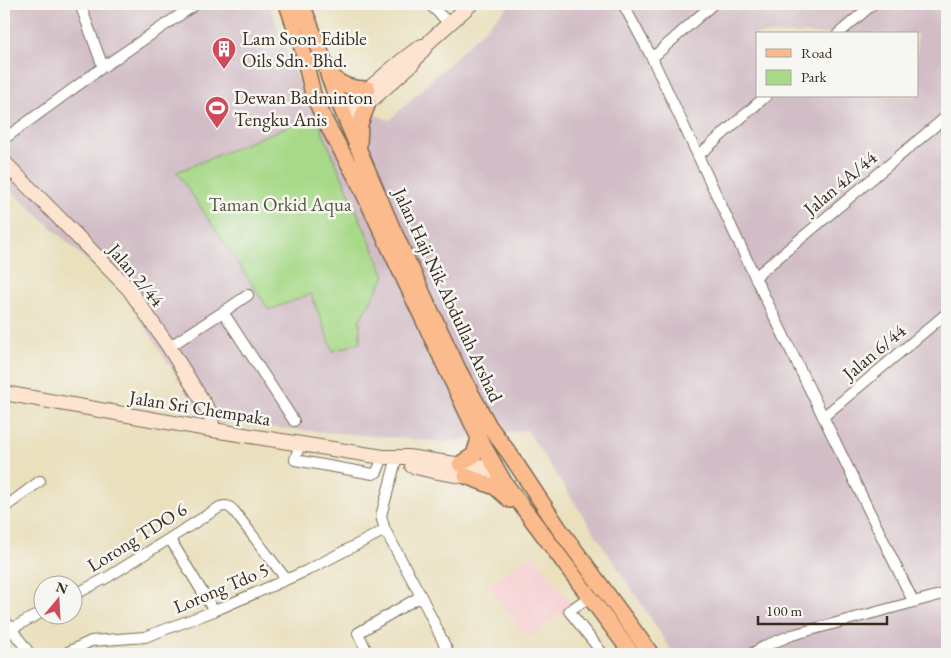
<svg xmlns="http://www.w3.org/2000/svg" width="951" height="658" viewBox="0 0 951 658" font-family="'EB Garamond',serif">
<rect width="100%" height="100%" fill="#f6f6f2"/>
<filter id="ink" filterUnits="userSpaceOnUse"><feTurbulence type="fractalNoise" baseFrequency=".02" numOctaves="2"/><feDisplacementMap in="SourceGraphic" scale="10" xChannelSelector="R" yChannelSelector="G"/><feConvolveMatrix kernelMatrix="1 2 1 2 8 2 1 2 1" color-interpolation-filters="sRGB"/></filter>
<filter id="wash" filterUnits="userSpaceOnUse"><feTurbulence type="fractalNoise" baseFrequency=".0096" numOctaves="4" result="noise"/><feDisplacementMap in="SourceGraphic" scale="20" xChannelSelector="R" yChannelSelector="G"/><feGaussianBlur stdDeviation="1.12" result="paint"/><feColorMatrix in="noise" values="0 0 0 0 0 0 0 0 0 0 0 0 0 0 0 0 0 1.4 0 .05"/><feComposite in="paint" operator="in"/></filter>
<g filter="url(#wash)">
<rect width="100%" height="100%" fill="#eae0bd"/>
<!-- built -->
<path fill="#f7cfd2" d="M533,553L572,606L527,638L488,585Z"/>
<!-- industrial -->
<path fill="#d2bdc6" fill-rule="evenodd" d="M4,4H269L302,91L390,120L511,4H947V654H674L527,430L447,442L205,422L126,296L4,184ZM757,34H917V96H757Z"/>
<!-- green -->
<path fill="#a7d988" stroke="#718253" d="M315,115L385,276L360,319V343L333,351L311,294L269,310L177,172Z"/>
</g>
<g filter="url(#ink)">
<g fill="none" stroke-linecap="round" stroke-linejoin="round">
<defs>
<path id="street" d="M80,4L103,67
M429,4L449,23
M623,4L652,58L755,277L913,601
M838,34L873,4
M652,58L713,4
M4,139L103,67L196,4
M699,155L766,96
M755,277L947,116
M223,312L248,295
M169,347L223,312L294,421
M823,417L947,313
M300,443L295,460L373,474L377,472L383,457
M397,457L381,516L385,530L421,596L449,654
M4,508L40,481
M170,539L214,611
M72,596L108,577L220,507C227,505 229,506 234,511L286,579
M589,597L569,611L603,654
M4,619L30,654
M4,634L11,629L42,612
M64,654L91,641L145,637L214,611L306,571L385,530
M368,654L358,633L421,596
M751,654L767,645L792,635L947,593"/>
<path id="secondary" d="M342,108C371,91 393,64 422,46
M345,117L368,103L411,65L431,40L471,4
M4,162L129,289L169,347L210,413L213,430
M4,393L213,430L383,457H408L469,466H494
M412,466C434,472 478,481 499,475"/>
<path id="primary" d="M287,4L302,48L313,94L325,121L358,181L479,438L504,482L632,654
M302,4L326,66L329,78L345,117L393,230L458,369L489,426L509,453L558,527L651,654
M329,71C337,86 353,89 368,89
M359,145L360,124L368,103
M460,464L474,455L479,438
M466,476L495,487L510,500"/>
</defs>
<!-- street casing -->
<use href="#street" stroke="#786a56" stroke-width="12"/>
<!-- secondary casing -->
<use href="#secondary" stroke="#786a56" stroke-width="16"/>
<!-- primary casing -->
<use href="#primary" stroke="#786a56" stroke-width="18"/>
<!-- street -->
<use href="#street" stroke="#fff" stroke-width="10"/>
<!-- secondary -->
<use href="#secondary" stroke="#fde4d1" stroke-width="14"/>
<!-- primary -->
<use href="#primary" stroke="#fbbb8c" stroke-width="15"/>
</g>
</g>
<!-- icons -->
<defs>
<symbol id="building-pin" viewBox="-11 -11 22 30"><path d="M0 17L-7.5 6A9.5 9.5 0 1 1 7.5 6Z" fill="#d1495b" stroke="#f6f6f2"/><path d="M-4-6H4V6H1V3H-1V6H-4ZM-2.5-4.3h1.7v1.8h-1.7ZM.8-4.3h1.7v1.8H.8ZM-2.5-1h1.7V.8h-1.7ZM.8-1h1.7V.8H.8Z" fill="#fff"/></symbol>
<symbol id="stadium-pin" viewBox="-11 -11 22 30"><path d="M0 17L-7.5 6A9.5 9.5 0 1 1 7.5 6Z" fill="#d1495b" stroke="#f6f6f2"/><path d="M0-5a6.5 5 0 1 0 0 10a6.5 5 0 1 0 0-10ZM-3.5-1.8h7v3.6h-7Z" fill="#fff"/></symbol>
</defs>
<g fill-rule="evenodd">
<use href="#building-pin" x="210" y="35" width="28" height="38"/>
<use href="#stadium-pin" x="203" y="94" width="28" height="38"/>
</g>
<g text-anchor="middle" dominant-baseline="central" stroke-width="5" stroke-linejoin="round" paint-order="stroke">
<!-- poi labels -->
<g font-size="19" fill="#3b2a1e" stroke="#f6f6f2" text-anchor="start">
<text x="242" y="38">Lam Soon Edible<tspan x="242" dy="22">Oils Sdn. Bhd.</tspan></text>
<text x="234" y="97">Dewan Badminton<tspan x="234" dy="22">Tengku Anis</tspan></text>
</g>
<!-- street labels -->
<g font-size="19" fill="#3b2a1e" stroke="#f6f6f2">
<text transform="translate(840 183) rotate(-40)">Jalan 4A/44</text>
<text transform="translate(136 275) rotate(50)">Jalan 2/44</text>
<text transform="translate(448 295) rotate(65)">Jalan Haji Nik Abdullah Arshad</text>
<text transform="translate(874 352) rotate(-40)">Jalan 6/44</text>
<text transform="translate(200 408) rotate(9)">Jalan Sri Chempaka</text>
<text transform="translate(137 537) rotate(-32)">Lorong TDO 6</text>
<text transform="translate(221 588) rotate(-23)">Lorong Tdo 5</text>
</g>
<!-- park labels -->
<g font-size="19" fill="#565638" stroke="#f6f6f2">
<text x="280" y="204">Taman Orkid Aqua</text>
</g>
</g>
<!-- margin -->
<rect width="951" height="658" fill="none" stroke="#f6f6f2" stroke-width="20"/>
<!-- legend -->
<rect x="756" y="32" width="162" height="65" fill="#f6f6f2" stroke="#aba49d"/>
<rect x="766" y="49" width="25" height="8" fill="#fbbb8c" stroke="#aba49d"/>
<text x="801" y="58" font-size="15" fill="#3b2a1e">Road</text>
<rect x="766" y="70" width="25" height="15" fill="#a7d988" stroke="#aba49d"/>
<text x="801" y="82" font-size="15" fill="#3b2a1e">Park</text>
<!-- north arrow -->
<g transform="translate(58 600) rotate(18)"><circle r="24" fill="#f6f6f2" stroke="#aba49d"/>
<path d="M0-4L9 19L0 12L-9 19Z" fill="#d1495b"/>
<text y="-8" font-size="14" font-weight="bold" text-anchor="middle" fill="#3b2a1e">N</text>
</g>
<!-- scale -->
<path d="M758 616v8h129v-8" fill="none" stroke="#3b2a1e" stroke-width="2.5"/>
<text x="766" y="616" font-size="15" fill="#3b2a1e" stroke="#f6f6f2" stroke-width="4" paint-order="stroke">100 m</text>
</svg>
